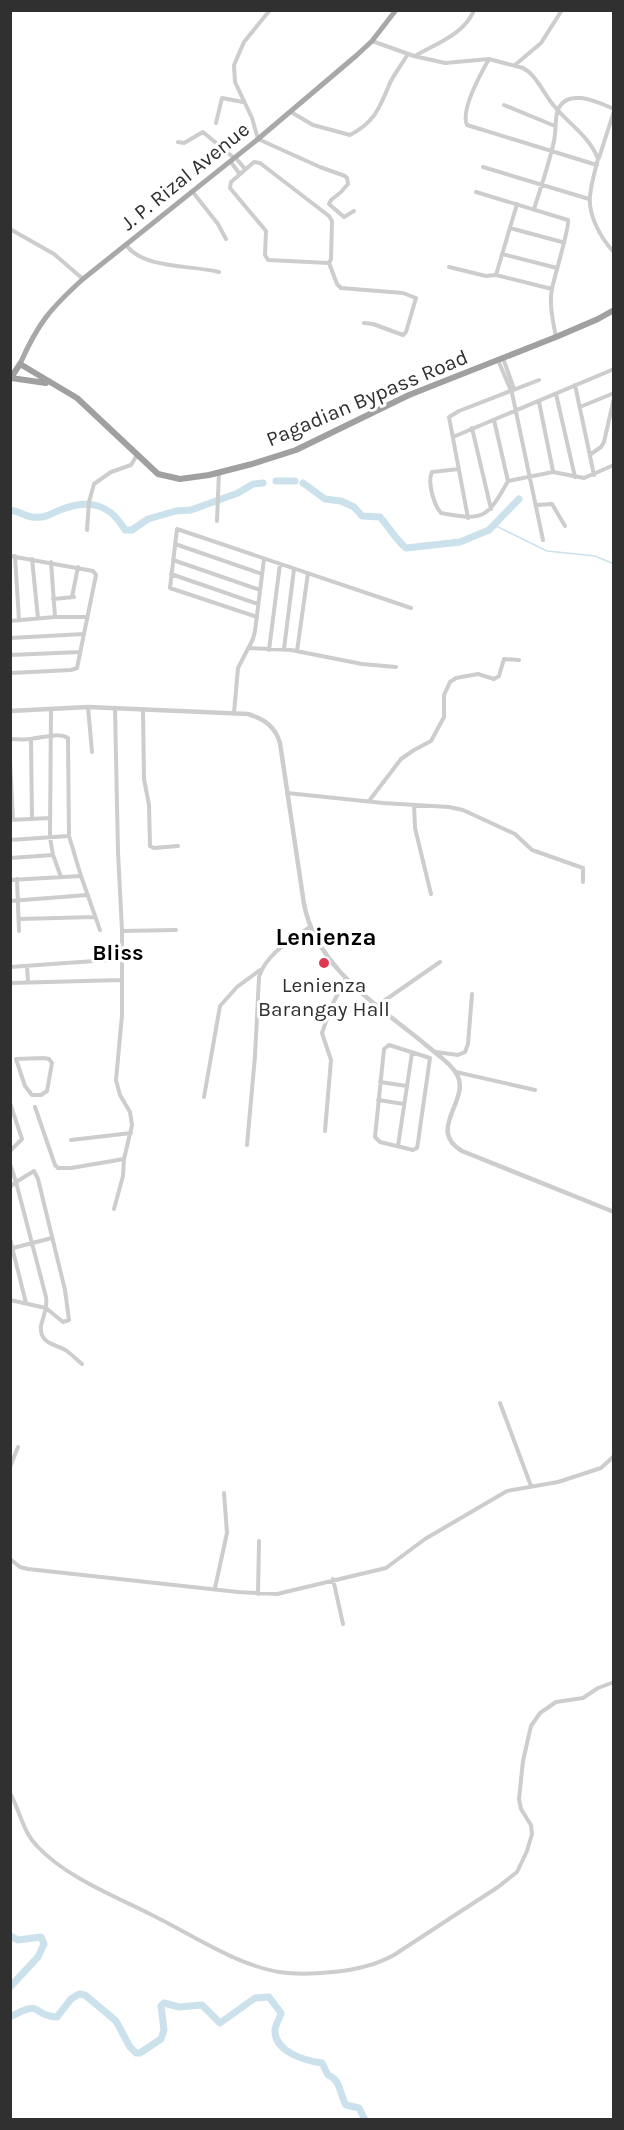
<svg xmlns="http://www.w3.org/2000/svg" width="624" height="2130" viewBox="0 0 624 2130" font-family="Karla,sans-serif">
<rect width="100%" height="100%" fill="#fff"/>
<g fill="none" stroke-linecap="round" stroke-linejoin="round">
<!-- stream -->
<path stroke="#cbe2ec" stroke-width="1.5" d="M494,525L547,551L595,556L614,564"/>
<!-- river -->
<path stroke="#cbe2ec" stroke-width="7" d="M276,481H295
M303,483L325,499L341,501L354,507L362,516L380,517C388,526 398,542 406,548L460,542L489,530L519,499
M10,510C24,512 26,519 42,517C49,516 54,512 60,510C89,499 109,503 125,530H132L148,519L176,511L191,510L238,493L253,484L263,483
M10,1936L18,1940L41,1937L44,1944L38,1957L10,1987
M10,2017C44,1998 31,2016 57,2017L71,1999L79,1994L85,1995L116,2021L130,2047L136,2053H140L161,2039L164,2030L161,2006L164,2003L179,2007L202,2005L220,2023L255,1998L269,1997L281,2013C280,2018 275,2025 275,2030C274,2052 306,2061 322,2063L328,2075C341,2080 339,2093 346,2105L359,2108L365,2120"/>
<!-- minor -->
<path stroke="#cdcdcd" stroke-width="4" d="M270,10L244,42L234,65L235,82L252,118L258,139L320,167L345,176L347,178L348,184L341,192L331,200L329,204L344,217L354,211
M372,41L414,56L445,63L489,59L523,68L529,72C540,82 545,96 555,107C569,124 590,137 598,159C595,171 591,184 590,196C588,215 601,239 614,252
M415,56C435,44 465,34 474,10
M489,59C481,73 460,110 467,125L597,165
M515,65L541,43L562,10
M504,105L555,126
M291,112L313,125L350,135C375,122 380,107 390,83C395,73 402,64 408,54
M216,123L222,98L243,102
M178,142L184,143L203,132L234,158
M235,157L245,169
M599,158L614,111
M230,161L239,173
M483,167L589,199
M192,191L218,224L226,239
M476,192L568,220C570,227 554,277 552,289C549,305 553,321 556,337
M517,204L496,275L552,289
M534,209C541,187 549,164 554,141C556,132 555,122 557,113C564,86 598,102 614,109
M510,228L562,242
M10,229L54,254L83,279
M126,245C143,269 192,265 219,272
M502,254L557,268
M329,263L268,260L265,255L266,231L230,188L231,182L254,162L260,163L329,216L332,221L331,259L329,263L337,284L341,288L403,293L416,298L406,332L403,335L373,324L364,323
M449,267L486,276L496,275
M503,358L514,389
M498,360L512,393L543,540
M575,385L594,475
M556,394L575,477
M539,402L553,471
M580,407L614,393
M494,420L508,481
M472,428L491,509
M453,437L614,369
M591,454L601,447L604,442L614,398
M459,469L432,472C427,482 434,505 441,513C483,521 487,519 508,481L553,472L584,478L614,465
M537,505L552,504L565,526
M468,518L449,417L459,411L539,380
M217,521L219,472
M87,530L89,502L94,484L111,472L131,465L137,455
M175,544L262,574
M10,556L93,571L96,575L77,668L71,670L10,673
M15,556L19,620
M32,559L38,618
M173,560L260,590
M51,562L55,617
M171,574L258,604
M72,597L78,567
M53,599L74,597
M257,617L170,588L177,529L411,608
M10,621L55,617H87
M10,638L84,634
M248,648L291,650L362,664L396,667
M284,649L294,569
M269,650L280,564
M297,651L308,573
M10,655L80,652
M88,707L92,752
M115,708L118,852L122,931L176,930
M51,709L50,837L53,855L61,877
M143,709L144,779L149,805L150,846L154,848L178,846
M234,713L238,668L253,639L255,631L264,559
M10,739C17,739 24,740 30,739C42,738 57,732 68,738L69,836L81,876
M31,739L32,819
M10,761L13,819
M287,793L383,803L449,807L463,810L515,834L532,850L583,868V882
M369,801L401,759L414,750L431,741L444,717V695L450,682L456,678L478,674L494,679L499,676L504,659L519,660
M414,805L415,828L431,894
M10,820L50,818
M10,840L69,836
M10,858L53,855
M17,879L19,931
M10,880L81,876L100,930
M10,901L87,895
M19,919L95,917
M122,931V980
M27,966L28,982
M10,967L123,959
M10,983L122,980V1015L116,1080L120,1095L130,1112L132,1125L124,1159L123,1176L114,1209
M378,1005L440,962
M389,1045L430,1058L418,1142L417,1148L413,1150L380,1142L375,1137L384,1049Z
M436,1052L458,1055L465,1052L468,1044L472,994
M44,1058L49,1059L52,1063L47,1091L41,1095H32L25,1086L16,1059Z
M456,1072L535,1090
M380,1082L407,1086
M204,1097L220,1006L237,987L260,970
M378,1100L404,1104
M10,1103L22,1139L10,1151
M35,1107L55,1165L58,1168H71L124,1159
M325,1131L331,1060L322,1033L331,1007L346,978
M71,1140L131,1133
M247,1145L255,1056L259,977C266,954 291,940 310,927
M398,1146L412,1053
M10,1164L16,1182L10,1187
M10,1239L26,1303
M13,1248L52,1238
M10,1300L46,1308L63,1322L69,1320L65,1290L38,1179L34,1171L16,1182L46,1297C48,1308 43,1316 41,1326C39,1344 56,1344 67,1351C72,1355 77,1360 82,1364
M500,1403L531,1486
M10,1467L18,1447
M10,1559L20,1567L28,1569L238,1592L277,1594L386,1568L425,1539L507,1491L558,1482L601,1468L614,1456
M333,1579L343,1624
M215,1588L227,1533L224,1493
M258,1594L259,1541
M10,1793C20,1811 23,1832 37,1846C66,1877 112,1895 150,1914C189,1933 236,1965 279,1972C297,1975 315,1974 333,1972C355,1970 376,1965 394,1955L498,1887L517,1872L527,1851L532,1834L531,1825L521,1809L519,1799L523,1761L531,1726L540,1713L556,1702L583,1698L598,1688L614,1682"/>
<!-- tertiary -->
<path stroke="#cdcdcd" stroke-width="4.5" d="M10,711L88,707L248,714C264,719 275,726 280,743L304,904C316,968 379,1006 426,1045C436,1054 450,1062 456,1073C473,1099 425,1129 462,1151L614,1212"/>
<!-- primary -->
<path stroke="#a8a8a8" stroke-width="5" d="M20,364C38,323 50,309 83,279L258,139L357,55L372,41L396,10"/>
<!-- trunk -->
<path stroke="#a0a0a0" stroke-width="6" d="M11,378L46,383
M10,379L20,364L77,398L158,474L180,479L209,475L252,464L296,450L409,395L556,337L598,319L614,310"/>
</g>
<!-- markers -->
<circle fill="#e13753" stroke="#fff" stroke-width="2" cx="324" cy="963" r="6"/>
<g text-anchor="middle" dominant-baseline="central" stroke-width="6" stroke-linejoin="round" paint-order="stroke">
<!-- street labels -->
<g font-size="21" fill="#303030" stroke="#fff">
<text transform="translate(185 176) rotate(-39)">J. P. Rizal Avenue</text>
<text transform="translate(367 398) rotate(-23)">Pagadian Bypass Road</text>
</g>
<!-- poi labels -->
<g font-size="21" fill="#303030" stroke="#fff">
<text x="324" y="985">Lenienza<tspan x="324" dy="24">Barangay Hall</tspan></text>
</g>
<!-- neighbourhood labels -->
<g font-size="22" font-weight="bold" fill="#000" stroke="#fff">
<text x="118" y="953">Bliss</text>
</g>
<!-- quarter labels -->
<g font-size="24" font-weight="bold" fill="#000" stroke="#fff">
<text x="326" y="937">Lenienza</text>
</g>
</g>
<!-- border -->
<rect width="624" height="2130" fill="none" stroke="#303030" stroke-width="24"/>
</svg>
